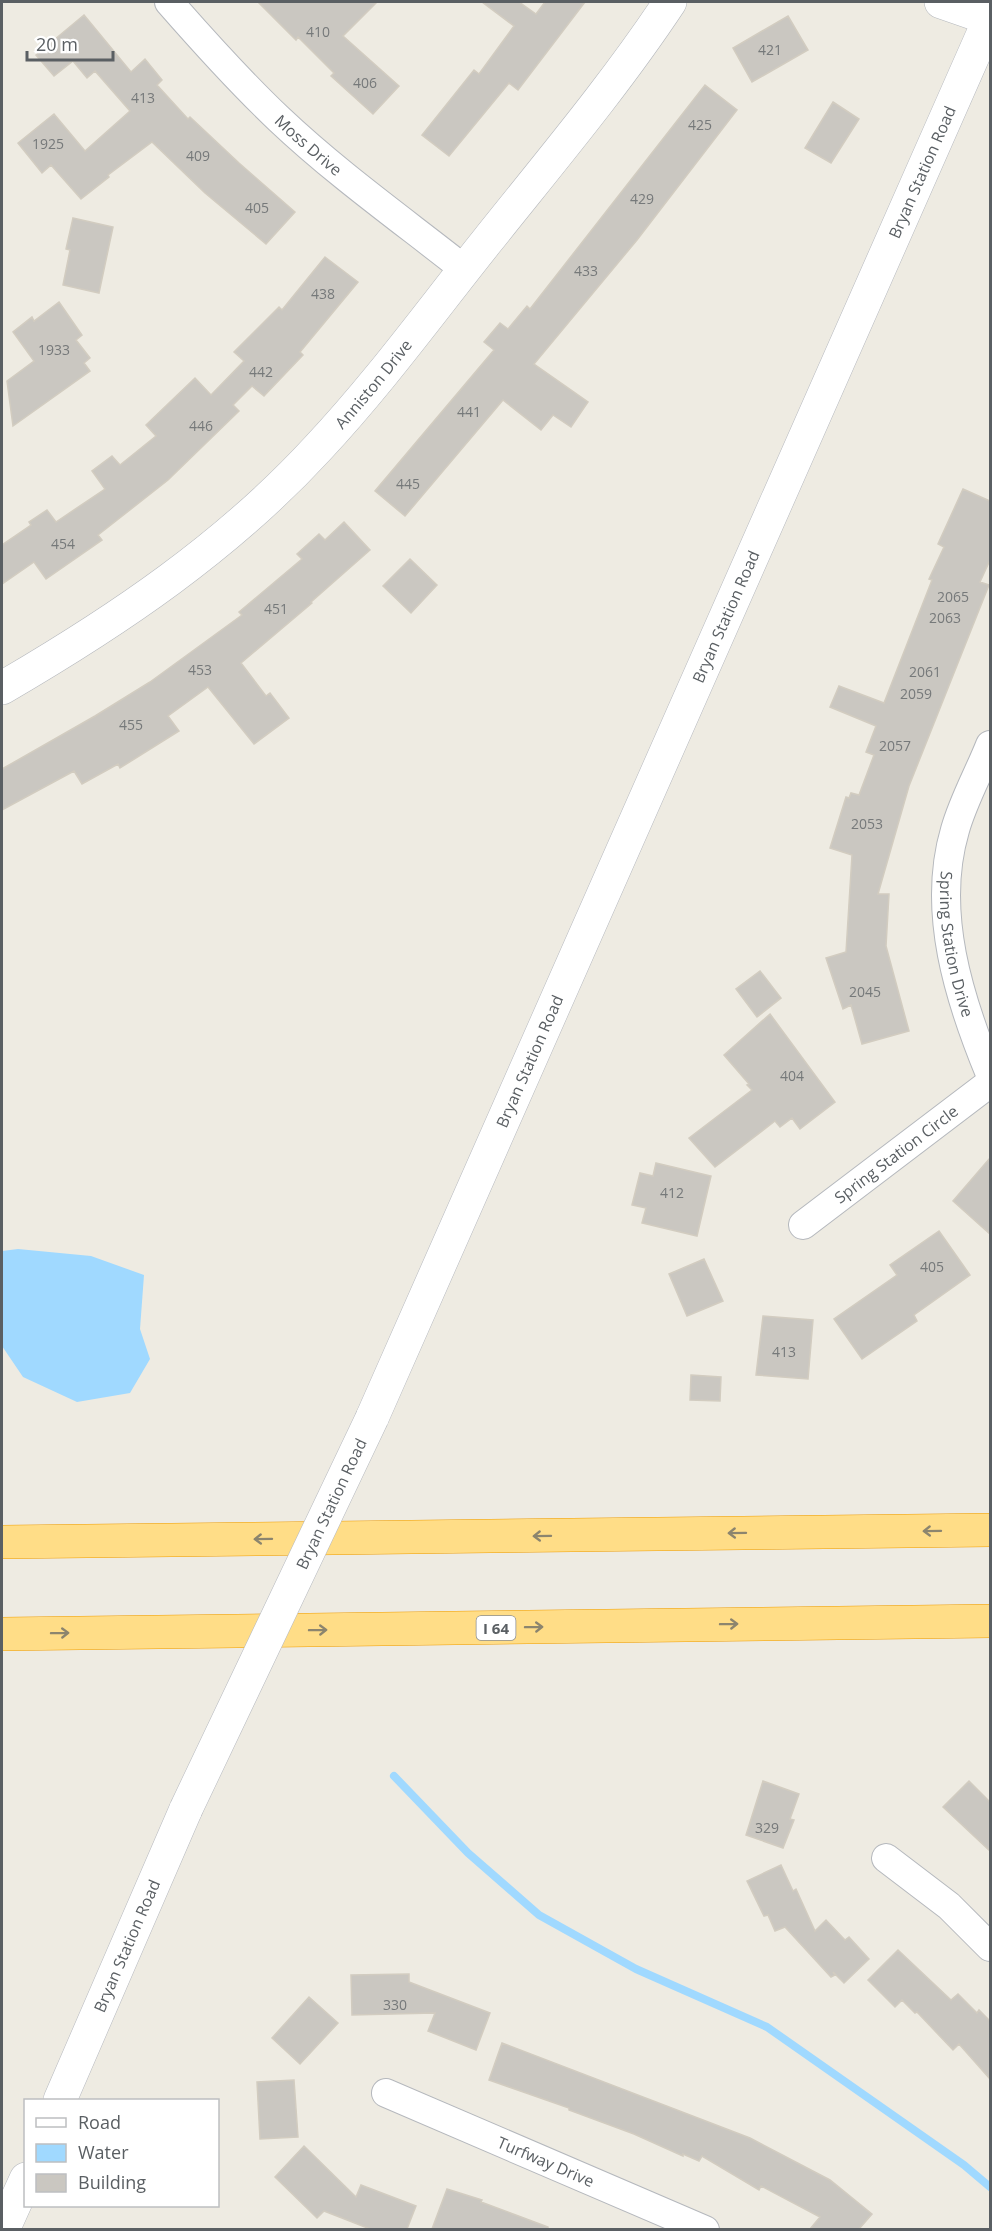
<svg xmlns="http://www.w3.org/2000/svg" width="992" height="2231" viewBox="0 0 992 2231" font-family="'Open Sans',sans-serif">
<rect width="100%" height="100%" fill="#eeebe2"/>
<!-- water -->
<path fill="#a0d9ff" d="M18,1249L91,1256L144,1275L140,1329L150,1359L130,1393L77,1402L23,1377L2,1346V1251Z"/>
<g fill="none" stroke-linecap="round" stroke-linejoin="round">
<!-- stream -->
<path stroke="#a0d9ff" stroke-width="8" d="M394,1776L468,1853L539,1915L636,1969L767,2027L964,2165L990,2187"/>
</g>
<!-- building -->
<path fill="#cac7c1" stroke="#d2ccc0" stroke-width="1.5" d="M258,2H377L343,36L399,86L373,114L331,76L334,73L298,37L296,40Z
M482,2H519L536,14L545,2H585L518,90L509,83L449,156L422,135L474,70L479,74L514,26Z
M84,15L131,72L145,59L162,80L157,85L188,119L190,117L239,163L295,212L266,244L205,193L152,142L108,175L109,177L81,199L51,165L42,173L18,143L54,114L85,151L130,111L95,71L87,78L73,61L54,76L36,55Z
M788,16L808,50L752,82L733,48Z
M705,85L737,110L637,240L534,364L588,402L571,427L553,415L541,430L503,400L405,516L375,491L494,350L484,342L500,323L508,329L527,306L530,309Z
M833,102L859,119L831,163L805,148Z
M73,218L113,227L99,293L63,285L70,250L66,249Z
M325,257L358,282L300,352L303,355L264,396L252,386L233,405L239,411L168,480L98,535L102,540L46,579L34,562L2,584V545L31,525L29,522L47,510L56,522L105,489L92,471L112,456L120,465L156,436L146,425L195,378L211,395L244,361L234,352L279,307L282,310Z
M59,302L82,335L76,340L90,358L84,363L90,371L13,426L7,381L34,361L13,332L32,317L34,321Z
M963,489L990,501V560L980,582L989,585L909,786L878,894H889L886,946L909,1031L862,1044L851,1005L843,1009L826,958L846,952L852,855L830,848L846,797L849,798L851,793L859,795L874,755L866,752L876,726L830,707L839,686L884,703L932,580L929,579L944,547L938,544Z
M344,522L370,550L311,602L312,603L241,663L266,696L270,693L289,718L254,744L208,687L168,716L179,731L120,768L118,764L82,784L74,771L2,810V769L95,716L150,682L242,615L239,612L302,559L297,554L319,534L325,540Z
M410,559L437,585L411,613L383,586Z
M760,971L781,998L757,1017L736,989Z
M770,1014L835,1102L800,1129L792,1118L780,1127L775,1121L715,1167L689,1138L752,1090L747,1085L749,1084L724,1055Z
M990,1158V1234L953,1201Z
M656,1163L711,1176L697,1236L642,1223L646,1208L632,1205L640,1173L653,1176Z
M939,1231L970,1275L914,1315L917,1321L862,1359L834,1319L897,1275L890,1265Z
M704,1259L723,1301L687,1316L669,1274Z
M763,1316L813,1320L808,1379L756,1375Z
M691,1375L721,1377L720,1401L690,1400Z
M763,1781L799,1794L790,1819L794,1820L783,1848L746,1835Z
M969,1781L990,1802V1851L943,1807Z
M781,1865L793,1891L796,1889L815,1931L826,1920L845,1940L849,1937L869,1959L844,1983L833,1972L835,1975L831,1977L785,1927L775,1931L768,1915L764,1916L747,1881Z
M898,1950L951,2000L958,1994L977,2013L979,2010L990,2021V2079L959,2044L953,2050L917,2012L915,2013L902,2000L895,2007L868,1980Z
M409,1974V1982L490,2013L476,2050L428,2031L435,2013L352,2015L351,1975Z
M309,1997L338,2023L300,2064L272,2038Z
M502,2043L750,2138L830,2180L872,2214L859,2229H810L820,2217L761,2186L759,2190L702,2156L699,2161L683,2154V2156L634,2134L569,2110V2108L489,2080Z
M294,2080L298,2137L260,2139L257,2082Z
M304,2146L356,2197L361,2185L416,2206L407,2229H370L324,2211L317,2218L275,2177Z
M447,2189L482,2200L481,2202L548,2227V2229H432Z"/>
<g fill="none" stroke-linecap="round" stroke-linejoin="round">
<defs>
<g id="minor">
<path id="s1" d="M169,2C204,42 240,82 279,119C336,173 402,220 464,269"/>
<path id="s2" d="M990,745C979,773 963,801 955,830C931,911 959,999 990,1074"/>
<path id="s3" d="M803,1225L990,1083"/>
<path d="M886,1858L949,1906L990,1947"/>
<path id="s4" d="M386,2093L705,2230"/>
</g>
<g id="tertiary">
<path d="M941,2L990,19"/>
<path id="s5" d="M2,688C117,621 227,547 318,448C379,383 431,311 487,241C550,162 615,85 670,2"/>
</g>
<g id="secondary">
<path id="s6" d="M372,1418L990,18"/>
<path id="s7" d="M60,2100L186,1809"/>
<path d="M3,2230L26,2179"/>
</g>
<path id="motorway" d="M2,1542L990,1530
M2,1634L990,1621"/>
</defs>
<!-- minor casing -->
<use href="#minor" stroke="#b5b8bd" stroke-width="30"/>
<!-- tertiary casing -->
<use href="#tertiary" stroke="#b5b8bd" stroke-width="34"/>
<!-- secondary casing -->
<use href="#secondary" stroke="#b6b9bf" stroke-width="34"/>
<!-- motorway casing -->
<use href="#motorway" stroke="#ef9d00" stroke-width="34"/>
<!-- minor -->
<use href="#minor" stroke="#fff" stroke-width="28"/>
<!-- tertiary -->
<use href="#tertiary" stroke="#fff" stroke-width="33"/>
<!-- secondary -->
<use href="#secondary" stroke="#fff" stroke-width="33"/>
<!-- motorway -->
<use href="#motorway" stroke="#ffdd87" stroke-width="33"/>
<defs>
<g id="secondary-bridge">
<path id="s8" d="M186,1809L372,1418"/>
</g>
</defs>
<!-- secondary-bridge casing -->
<use href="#secondary-bridge" stroke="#b6b9bf" stroke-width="34" stroke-linecap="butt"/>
<!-- secondary-bridge -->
<use href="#secondary-bridge" stroke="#fff" stroke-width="33"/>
</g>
<!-- one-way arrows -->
<defs><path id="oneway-shaft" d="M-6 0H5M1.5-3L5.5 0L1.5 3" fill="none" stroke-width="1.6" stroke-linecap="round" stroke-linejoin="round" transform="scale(1.5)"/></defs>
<g stroke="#8c856e">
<use href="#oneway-shaft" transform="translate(932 1531) rotate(179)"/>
<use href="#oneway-shaft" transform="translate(737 1533) rotate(179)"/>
<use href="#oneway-shaft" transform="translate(542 1536) rotate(179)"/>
<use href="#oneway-shaft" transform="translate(263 1539) rotate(179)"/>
<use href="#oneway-shaft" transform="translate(729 1624) rotate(-1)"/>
<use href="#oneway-shaft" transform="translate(534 1627) rotate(-1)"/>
<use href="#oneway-shaft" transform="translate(318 1630) rotate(-1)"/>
<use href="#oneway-shaft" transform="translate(60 1633) rotate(-1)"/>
</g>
<g text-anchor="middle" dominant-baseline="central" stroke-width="5" stroke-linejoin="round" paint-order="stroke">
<!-- number labels -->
<g font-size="14" fill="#76797a">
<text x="318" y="31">410</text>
<text x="770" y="49">421</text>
<text x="365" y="82">406</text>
<text x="143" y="97">413</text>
<text x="700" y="124">425</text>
<text x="48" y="143">1925</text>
<text x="198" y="155">409</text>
<text x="642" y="198">429</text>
<text x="257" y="207">405</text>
<text x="586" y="270">433</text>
<text x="323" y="293">438</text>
<text x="54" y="349">1933</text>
<text x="261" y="371">442</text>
<text x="469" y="411">441</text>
<text x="201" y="425">446</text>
<text x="408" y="483">445</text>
<text x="63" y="543">454</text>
<text x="953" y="596">2065</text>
<text x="276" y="608">451</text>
<text x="945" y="617">2063</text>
<text x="200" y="669">453</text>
<text x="925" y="671">2061</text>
<text x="916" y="693">2059</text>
<text x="131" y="724">455</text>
<text x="895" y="745">2057</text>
<text x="867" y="823">2053</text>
<text x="865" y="991">2045</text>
<text x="792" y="1075">404</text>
<text x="672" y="1192">412</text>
<text x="932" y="1266">405</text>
<text x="784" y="1351">413</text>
<text x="767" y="1827">329</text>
<text x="395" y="2004">330</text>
</g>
<!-- shield labels -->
<rect fill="#fff" stroke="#8c8f92" stroke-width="1.5" x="476.5" y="1616" width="39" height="24" rx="4.5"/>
<g font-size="15" font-weight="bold" fill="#5a5f63">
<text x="496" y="1628">I 64</text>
</g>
<!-- street labels -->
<g font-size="16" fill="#5a5f63" stroke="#fff">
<text stroke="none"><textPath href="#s1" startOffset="200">Moss Drive</textPath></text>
<text stroke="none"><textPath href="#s6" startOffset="1362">Bryan Station Road</textPath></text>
<text stroke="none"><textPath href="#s5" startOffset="483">Anniston Drive</textPath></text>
<text stroke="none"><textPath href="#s6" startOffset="876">Bryan Station Road</textPath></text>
<text stroke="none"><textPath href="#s2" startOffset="208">Spring Station Drive</textPath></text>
<text stroke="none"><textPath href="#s6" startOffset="390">Bryan Station Road</textPath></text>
<text stroke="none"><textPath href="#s3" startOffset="117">Spring Station Circle</textPath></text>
<text stroke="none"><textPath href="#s8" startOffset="338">Bryan Station Road</textPath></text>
<text stroke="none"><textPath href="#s7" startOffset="168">Bryan Station Road</textPath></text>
<text stroke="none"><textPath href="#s4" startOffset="174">Turfway Drive</textPath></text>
</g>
</g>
<!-- border -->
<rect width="992" height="2231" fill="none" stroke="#5a5f63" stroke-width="6"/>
<!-- legend -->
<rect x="24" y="2099" width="195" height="108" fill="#ffffff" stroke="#bdbfc1" stroke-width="1.5"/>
<rect x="36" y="2118" width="30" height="9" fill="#ffffff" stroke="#bdbfc1" stroke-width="1.5"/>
<text x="78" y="2129" font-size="18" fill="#5a5f63">Road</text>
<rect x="36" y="2144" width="30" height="18" fill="#a0d9ff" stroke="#bdbfc1" stroke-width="1.5"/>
<text x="78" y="2159" font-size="18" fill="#5a5f63">Water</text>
<rect x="36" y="2174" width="30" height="18" fill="#cac7c1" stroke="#bdbfc1" stroke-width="1.5"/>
<text x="78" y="2189" font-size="18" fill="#5a5f63">Building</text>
<!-- scale -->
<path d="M27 51v9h86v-9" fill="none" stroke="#5a5f63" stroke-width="3"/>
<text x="36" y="51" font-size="18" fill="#5a5f63" stroke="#ffffff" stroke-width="4.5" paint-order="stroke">20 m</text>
</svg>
